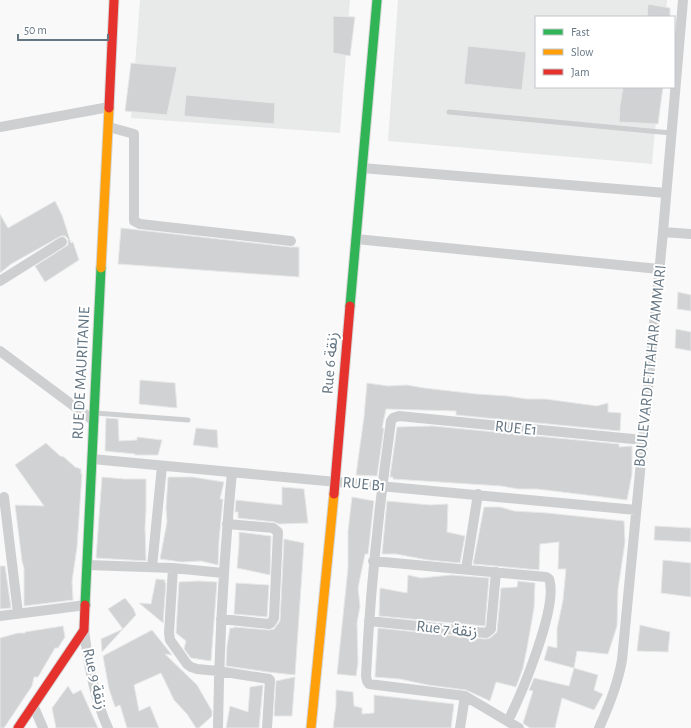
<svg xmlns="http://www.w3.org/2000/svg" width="691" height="728" viewBox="0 0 691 728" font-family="'Alegreya Sans','Noto Sans Arabic',sans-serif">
<rect width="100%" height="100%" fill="#f9f9f9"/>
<!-- built -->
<path fill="#e8e9e9" d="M140,0H350L340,133L131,118Z
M398,0H667L666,17H536V87H659L652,164L388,141Z"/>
<!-- building -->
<path fill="#d0d2d3" stroke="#e8e8e8" d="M648,4L670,8V17H647Z
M333,16L355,17L350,56L333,53Z
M468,46L526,52L522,90L464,84Z
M131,63L177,67L167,115L125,111Z
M623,87H663L658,124L619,122L620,105Z
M186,95L275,103L274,124L184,116Z
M55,201L62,215L71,243L73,242L79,260L45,282L35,266L68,245V239L65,236H61L11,264L0,273V214L8,228Z
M121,228L290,247H299V277L118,264Z
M678,292L691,295V311L677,309Z
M676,329L691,332V351L675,348Z
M140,380L175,383L177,408L139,404Z
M367,383L388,386L407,385L424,388L476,394L507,396L527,399H545L597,406L608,403V412L621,413L620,431L456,415V411L386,409L382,428H384L377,476L356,475L364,417Z
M106,418L118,419L119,441L137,440V437L162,440L158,455H135V454L105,451Z
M433,426L619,444V447L632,446V474L627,500L537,489H518L501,486L393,479V477H390L397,427Z
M196,428L217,430L218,448L193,445Z
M46,443L60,456L64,457L75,467L81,469V474H82L77,547L72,581L73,600L24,606V568L22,561L15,505L44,506L15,465Z
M102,477L124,479H146V509L145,528L146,561L96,558Z
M168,477H192L224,482L220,499H223L219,541L218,565L201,561L182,562L160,559L167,522L166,508Z
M282,487L304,489L308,523L279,524L274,522L238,518V512H235L236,500L282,505Z
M352,497L374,501L368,554H365L358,588L360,606L357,623L358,663L356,676L337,674L348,568V531Z
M387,501L430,505L448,504L447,532L465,536L460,563L428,560L396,554H382Z
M484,507H500L514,511L547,513L624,521L625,542L618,589L617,626L608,654L577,651L574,668L544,660L548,646L557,648V629L563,600L566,569H558L559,542L540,544L539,570L473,564Z
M655,526L691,528V542L654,540Z
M239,532L271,536L270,575L237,568L239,545Z
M284,539L304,543L295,675L268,672L226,666L227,646L230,628H234V627L269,630L274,629L280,621Z
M663,560L691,563V597L661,593Z
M0,566H5L11,608L0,609Z
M408,575L421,578L451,575L489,578L485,626L379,616L380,588L407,593Z
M156,579L165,580V583H166L163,623L139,603L151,604Z
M198,581L217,582L211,661L191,658L184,649L186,641L176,633L179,582Z
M518,581L535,583L534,608L527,648L523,668L516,687L496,682L490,701L466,690L428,685L400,679L375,677L378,628L485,639L490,638L497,632L501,588L517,587Z
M236,583L269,585L267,617L234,614Z
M125,598L133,608L136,615L123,629L108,609Z
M640,625L670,632L668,652L637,651Z
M63,626L65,637L58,648H55L38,677H34L32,686L4,728H0V638L18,633H25V632Z
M123,629L102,652L101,639Z
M152,630L172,655L165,654L197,685L212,711V716L199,728H196L187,714L174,700L161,673L134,685L139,711L150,706L159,728H127L120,705L115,707L109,689L103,656Z
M574,668L598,675L594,690L603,694L594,710L562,698L555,728H530L524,724L523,723L533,691L529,690L534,678L569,686Z
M295,677L292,716H274L276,681Z
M263,685L259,728H226L230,706L248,712L250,687Z
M68,686L73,694L81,690L98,728H56L52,708Z
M336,690L353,692L354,706L362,708V714L374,713V695L454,704L451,728H333L336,705Z"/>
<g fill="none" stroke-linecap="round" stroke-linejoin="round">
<defs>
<path id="fast" d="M350,306L377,0
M85,605L101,268"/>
<path id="slow" d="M101,268L109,108
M311,728L334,494"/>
<path id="jam" d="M109,108L114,0
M334,494L350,306
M18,728L84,630L85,605"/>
</defs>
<!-- fast casing -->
<use href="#fast" stroke="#d5d6d7" stroke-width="11"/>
<!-- slow casing -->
<use href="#slow" stroke="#d5d6d7" stroke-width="11"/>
<!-- jam casing -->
<use href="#jam" stroke="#d5d6d7" stroke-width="11"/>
<!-- lane -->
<path stroke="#cecfd0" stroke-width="5" d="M449,112L671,133
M95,413L188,420"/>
<!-- street -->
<path stroke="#cecfd0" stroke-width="10" d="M0,127L109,107
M109,127L134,134V221L140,224L291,241
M362,168L666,193
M663,232L691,234
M356,239L659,269
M0,281L62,242
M0,351L94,421
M92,459L636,510
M4,497L18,613
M373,561L546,577L549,579C559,605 521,695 508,721
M88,565L173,568L223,573
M152,567L162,466
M173,568L169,633L170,640L187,664L191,667L197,669L218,671L269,679L270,680L267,728
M466,569L478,494
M0,616L86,605
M221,619L269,624L271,623L274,618L278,532L273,528L227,524
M369,621L486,633L491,629V627L496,572
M84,630C88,663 94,698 108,728
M33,705L43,728
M218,728C219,642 224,557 232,472
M460,728L465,696
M519,728L465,696L369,684L367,681L366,676C370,591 379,506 391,421L393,418L399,416L643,440
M599,728C609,706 618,684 622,660L663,232L683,0"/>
<!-- fast -->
<use href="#fast" stroke="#30b455" stroke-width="9"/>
<!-- slow -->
<use href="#slow" stroke="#ff9f0a" stroke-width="9"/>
<!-- jam -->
<use href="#jam" stroke="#e5322d" stroke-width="9"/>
</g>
<g text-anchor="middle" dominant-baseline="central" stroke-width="4" stroke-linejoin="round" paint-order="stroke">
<!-- street labels -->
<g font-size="16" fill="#657683" stroke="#fff">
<text transform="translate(330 363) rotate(-85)">Rue 6 زنقة</text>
<text transform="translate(650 366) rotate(-84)">BOULEVARD ETTAHAR AMMARI</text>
<text transform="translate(81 373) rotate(-87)">RUE DE MAURITANIE</text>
<text transform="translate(516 428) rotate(6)">RUE E1</text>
<text transform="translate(364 484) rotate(5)">RUE B1</text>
<text transform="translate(447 629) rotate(6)">Rue 7 زنقة</text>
<text transform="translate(95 679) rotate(77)">Rue 9 زنقة</text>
</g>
</g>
<!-- legend -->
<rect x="535" y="16" width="140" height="72" fill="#ffffff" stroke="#c1c8cd"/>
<rect x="543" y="29" width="20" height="6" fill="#30b455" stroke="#c1c8cd"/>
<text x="571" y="36" font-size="12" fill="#657683">Fast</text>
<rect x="543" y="49" width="20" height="6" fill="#ff9f0a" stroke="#c1c8cd"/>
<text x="571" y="56" font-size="12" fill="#657683">Slow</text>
<rect x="543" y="69" width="20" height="6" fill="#e5322d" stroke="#c1c8cd"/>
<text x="571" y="76" font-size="12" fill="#657683">Jam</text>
<!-- scale -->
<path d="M18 34v6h90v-6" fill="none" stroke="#657683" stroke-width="2"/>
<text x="24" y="34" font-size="12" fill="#657683" stroke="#ffffff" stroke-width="3" paint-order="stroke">50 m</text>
</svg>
